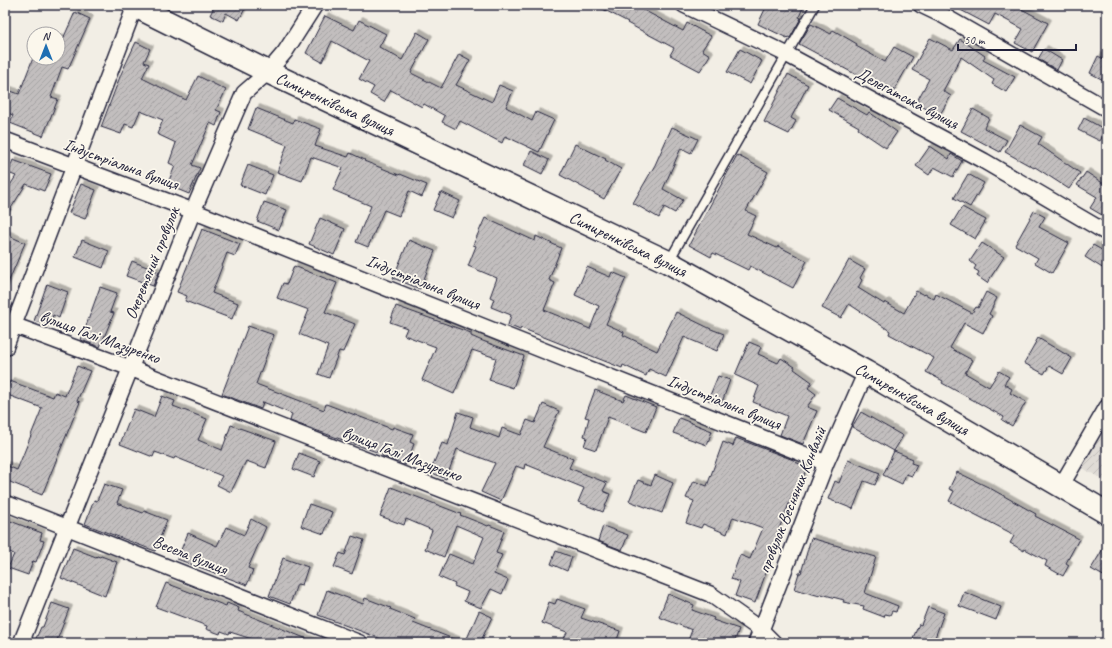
<svg xmlns="http://www.w3.org/2000/svg" width="1112" height="648" viewBox="0 0 1112 648" font-family="Caveat,sans-serif">
<defs>
<pattern id="industrial-furrows" width="10" height="10" patternUnits="userSpaceOnUse"><rect width="10" height="10" fill="#e0dcd6"/><path d="M-1 1l2-2M0 10L10 0M9 11l2-2" fill="none" stroke="#c0bcb9"/></pattern>
<pattern id="building-hatch" width="6" height="6" patternUnits="userSpaceOnUse"><rect width="6" height="6" fill="#c2bebe"/><path d="M-1 1l2-2M0 6l6-6M5 7l2-2" fill="none" stroke="#a6a3a4"/></pattern>
<filter id="shadow"><feDropShadow dx="3.5" dy="-3.5" stdDeviation="0" flood-color="#0004"/></filter>
</defs>
<rect width="100%" height="100%" fill="#f2eee5"/>
<filter id="ink" filterUnits="userSpaceOnUse"><feTurbulence type="fractalNoise" baseFrequency=".025" numOctaves="2"/><feDisplacementMap in="SourceGraphic" scale="8" xChannelSelector="R" yChannelSelector="G"/><feConvolveMatrix kernelMatrix="1 2 1 2 8 2 1 2 1" color-interpolation-filters="sRGB"/></filter>
<g filter="url(#ink)">
<!-- industrial -->
<path fill="url(#industrial-furrows)" d="M1107,421V482L1079,466Z"/>
<!-- building -->
<path fill="url(#building-hatch)" stroke="#22223b" filter="url(#shadow)" d="M210,5H247L239,20L226,13L223,21L210,15L214,7Z
M595,5H634L683,31L687,23L711,36L702,50L710,55L700,71L670,55L674,48L627,23L628,22Z
M767,5H804L799,17L801,18L790,38L788,37L787,38L758,24Z
M951,5H1014L1048,23L1032,52L1015,43L1023,29L995,14L989,25Z
M75,12L90,19L68,69L62,67L51,97L58,99L43,136L10,123L13,115L5,112V89L19,94L33,58H58V37L63,39Z
M325,16L354,30L359,20L386,34L379,47L402,60L417,32L429,39L411,73L441,88L459,54L470,60L456,85L492,102L499,85L513,91L506,107L532,121L536,112L554,120L539,152L505,136L502,143L460,121L456,129L442,122L445,116L424,104L422,107L391,90L384,102L370,94L374,87L359,79L369,61L332,41L322,62L306,53Z
M811,24L831,34L833,30L857,44L856,46L885,62L894,47L913,57L892,94L799,44Z
M930,38L953,50L960,39L985,56L983,60L1015,77L1006,92L992,84L994,80L961,57L943,91L951,96L939,116L916,103L929,79L912,70Z
M136,42L150,49L144,62L149,64L142,78L186,100L198,76L226,90L216,110L221,112L216,126L210,123L192,165L200,168L189,194L167,185L175,166L169,163L176,143L157,134L163,120L140,111L133,127L125,124L121,134L101,127L121,74Z
M740,49L762,61L750,84L727,72Z
M1044,49L1062,60L1057,70L1038,59Z
M1098,56L1107,61V82L1090,73Z
M788,74L808,85L791,118L796,121L789,134L764,122Z
M837,98L867,115L869,112L897,132L886,148L858,129L859,127L829,110Z
M256,108L293,123L294,119L321,129L315,146L348,157L350,153L365,160L364,161L399,175L400,174L427,185L422,197L409,191L399,216L384,210L368,247L356,242L371,206L333,190L343,168L311,157L302,181L277,172L287,145L248,129Z
M973,109L989,118L984,128L1007,140L1000,152L961,131Z
M1084,118L1106,130L1100,141L1078,130Z
M1020,125L1042,137L1038,144L1080,173L1069,189L1035,167L1034,168L1005,152Z
M672,127L698,139L691,153L681,148L663,189L683,200L675,213L664,207L659,218L633,203L655,165Z
M575,144L606,159L605,160L621,169L604,199L560,175Z
M930,146L949,159L951,154L962,161L953,177L934,167L929,175L916,166Z
M531,151L549,160L542,174L524,165Z
M737,155L768,172L746,211L756,216L747,234L777,248L778,246L807,261L793,288L750,266L748,270L713,253L711,257L689,245Z
M13,160L51,174L44,191L26,184L5,218V193L16,176L8,173Z
M248,165L273,175L265,195L240,185Z
M1086,172L1104,184L1107,179V218L1090,208L1097,197L1077,185Z
M968,174L984,183L970,207L954,198Z
M81,184L96,190L85,219L69,213Z
M441,192L460,201L452,218L433,210Z
M264,202L287,210L279,230L257,221Z
M962,207L986,220L975,239L951,225Z
M1034,211L1045,217L1039,227L1069,243L1052,273L1035,263L1038,258L1015,245Z
M320,218L345,229L334,255L309,244Z
M485,218L535,241L536,236L561,248L549,280L555,283L544,310L590,329L599,306L575,295L587,267L610,277L612,272L626,278L606,324L624,332L623,335L657,351L676,312L711,329L724,334L717,351L684,337L666,377L649,369L646,376L623,365L622,368L521,328L520,330L508,325L511,315L491,307L494,299L490,297L497,278L468,266L476,246L473,245Z
M202,229L240,244L235,256L227,253L212,293L238,303L232,319L185,301L187,296L177,292Z
M5,234L25,243L5,290Z
M82,240L109,251L103,268L75,257Z
M409,240L435,251L420,289L393,278Z
M982,243L1004,257L987,283L977,276L979,272L974,269L976,266L970,261Z
M1093,245L1107,253V271L1085,257Z
M849,260L865,269L860,278L862,280L858,288L884,304L885,302L904,313L916,291L924,295L925,294L934,299L936,294L972,313L976,307L978,308L986,292L997,298L989,314L992,316L983,333L964,323L950,348L972,360L965,373L989,387L999,371L1009,377L1004,384L1012,389L1010,393L1026,402L1012,426L1002,420L1004,417L942,383L943,381L926,372L934,358L889,334L890,331L849,304L841,318L822,308Z
M132,261L159,272L153,286L126,276Z
M294,266L337,283L325,312L355,324L343,352L339,351L329,378L318,374L328,346L299,334L309,310L277,298L283,283L287,284Z
M47,284L68,292L59,318L53,315L49,326L34,321Z
M100,287L117,293L110,312L114,313L100,347L81,340Z
M396,306L471,333V336L480,340L524,356L513,388L489,380L496,358L472,350L454,394L422,380L436,347L404,335L407,328L390,322Z
M248,326L274,335L256,384L324,410L326,404L392,429L393,427L413,434L410,442L414,444L406,465L382,456V454L290,421L292,414L263,402L261,409L222,394Z
M1038,338L1072,358L1063,374L1049,366L1044,374L1024,363Z
M749,342L761,347L758,354L778,363L781,358L795,367L794,369L812,382L808,388L816,394L807,407L817,411L803,444L780,435L787,416L753,402L759,386L735,375Z
M77,366L90,371L77,401L80,402L42,495L5,480V465L17,470L42,408L5,394L10,381L53,397L55,392L65,396Z
M718,376L730,380L721,405L708,400Z
M595,390L623,401L626,395L656,407L646,432L608,417L596,450L584,446L587,437L584,436L589,418L585,417Z
M162,396L175,401L173,406L207,419L198,440L222,450L231,425L276,441L266,468L246,461L231,492L217,485L222,476L175,457L174,459L155,452L153,457L120,444L134,409L154,417Z
M543,404L559,411L543,447L573,459L569,468L607,483L603,491L610,494L603,512L578,502L584,488L525,464L524,469L516,466L501,501L481,492L495,463L457,449L446,479L430,472L442,443L448,445L458,412L473,417L470,427L499,438L502,428L521,435L527,420L535,423Z
M861,412L903,436L894,451L852,427Z
M679,418L712,431L707,445L673,433Z
M736,438L796,461L795,462L807,467L796,496L793,494L776,536L779,537L755,603L735,596L740,582L731,579L740,555L750,559L763,528L733,517L727,534L703,524L701,528L686,523L694,501L686,498L694,481L707,486L723,442L733,446Z
M894,451L913,459L911,463L917,465L912,476L906,474L902,484L883,475Z
M299,453L320,461L314,477L293,469Z
M848,460L880,473L875,485L864,481L853,509L828,499L835,481L839,483Z
M957,472L988,487L1036,514L1035,516L1079,539L1066,563L1069,565L1063,576L1045,566L1047,561L1025,549L1024,551L1010,543L1014,536L1009,532L949,501L954,491L949,489Z
M655,475L673,483L662,513L629,501L638,480L651,485Z
M104,484L122,490L117,503L143,513L144,511L167,520L155,551L85,524L94,500L97,501Z
M391,487L461,514L460,515L488,526L489,525L504,531L496,553L502,555L494,574L508,580L502,594L491,589L481,608L464,601L468,592L454,586L455,584L439,577L449,554L473,564L484,537L456,525L444,557L425,549L432,530L406,519L404,525L380,516Z
M309,504L332,512L324,534L301,526Z
M5,519L42,533L40,540L44,541L36,562L33,561L28,575L8,568L14,554L5,550V543L9,533L5,532Z
M251,519L266,527L248,568L253,570L247,585L177,559L188,533L217,546L226,527L244,535Z
M603,526L628,535L622,550L598,541Z
M352,536L364,540L352,574L334,567L340,553L345,555Z
M811,538L876,557L865,593L898,606L896,612L892,611L890,615L885,614L884,617L863,609L864,606L843,602L844,600L821,594L820,596L794,589L799,573H801Z
M1107,542V578L1091,569Z
M73,548L96,557L97,556L100,557L101,556L117,562L105,596L61,578Z
M556,551L572,557L567,571L551,564Z
M283,558L308,567L302,585L297,584L290,604L269,596Z
M166,583L226,606L227,603L239,608L238,611L317,643H264L230,632L229,634L221,631L220,634L206,629L207,626L156,607Z
M327,590L363,604L365,598L391,608L390,609L415,619L413,623L461,642V643H392L318,615Z
M964,592L1001,607L996,620L959,606Z
M668,594L694,605L692,610L714,618L713,620L739,629L734,643H687L692,630L659,617Z
M557,599L585,609L581,618L620,631L616,643H562L567,632L542,623L549,602L555,604Z
M52,603L69,609L56,643H34L41,627H43Z
M928,607L944,613L933,643H926L913,638L919,624L921,625Z
M479,611L492,617L480,643H465Z"/>
<g fill="none" stroke-linecap="round" stroke-linejoin="round">
<defs>
<path id="lane" d="M669,261L815,5"/>
<path id="street" d="M684,5L786,54L984,161L1107,233
M921,5L944,16L1107,109
M5,140L193,211L826,463
M5,322L130,368L710,594L761,630L774,643
M5,348L135,6
M1061,486L1107,407
M5,503L360,643
M21,643L193,211L244,93L268,72L285,52L315,5
M756,643L826,463L866,372"/>
<path id="secondary" d="M133,5L268,72L668,262L866,372L1107,513"/>
</defs>
<!-- lane casing -->
<use href="#lane" stroke="#22223b" stroke-width="11"/>
<!-- street casing -->
<use href="#street" stroke="#22223b" stroke-width="18"/>
<!-- secondary casing -->
<use href="#secondary" stroke="#22223b" stroke-width="25"/>
<!-- lane -->
<use href="#lane" stroke="#fbf7ec" stroke-width="8"/>
<!-- street -->
<use href="#street" stroke="#fbf7ec" stroke-width="15"/>
<!-- secondary -->
<use href="#secondary" stroke="#fbf7ec" stroke-width="22"/>
</g>
</g>
<g text-anchor="middle" dominant-baseline="central" stroke-width="3.5" stroke-linejoin="round" paint-order="stroke">
<!-- street labels -->
<g font-size="17" fill="#22223b" stroke="#fbf7ec">
<text transform="translate(907 98) rotate(28)">Делегатська вулиця</text>
<text transform="translate(335 104) rotate(25)">Симиренківська вулиця</text>
<text transform="translate(121 164) rotate(20)">Індустріальна вулиця</text>
<text transform="translate(628 244) rotate(26)">Симиренківська вулиця</text>
<text transform="translate(152 263) rotate(-68)">Очеретяний провулок</text>
<text transform="translate(423 282) rotate(22)">Індустріальна вулиця</text>
<text transform="translate(100 337) rotate(20)">вулиця Галі Мазуренко</text>
<text transform="translate(912 399) rotate(30)">Симиренківська вулиця</text>
<text transform="translate(724 402) rotate(22)">Індустріальна вулиця</text>
<text transform="translate(402 454) rotate(21)">вулиця Галі Мазуренко</text>
<text transform="translate(792 500) rotate(-68)">провулок Весняних Конвалій</text>
<text transform="translate(190 555) rotate(22)">Весела вулиця</text>
</g>
</g>
<!-- margin -->
<rect width="1112" height="648" fill="none" stroke="#fbf7ec" stroke-width="20"/>
<rect x="10" y="10" width="1092" height="628" fill="none" stroke="#22223b" stroke-width="1.5" filter="url(#ink)"/>
<!-- north arrow -->
<g transform="translate(46 46)"><circle r="19" fill="#fbf7ec" stroke="#a4a2a5"/>
<path d="M0-3L7 15L0 10L-7 15Z" fill="#1f6fb2"/>
<text y="-6" font-size="11" font-weight="bold" text-anchor="middle" fill="#22223b">N</text>
</g>
<!-- scale -->
<path d="M958 44v6h118v-6" fill="none" stroke="#22223b" stroke-width="2"/>
<text x="964" y="44" font-size="12" fill="#22223b" stroke="#fbf7ec" stroke-width="3" paint-order="stroke">50 m</text>
</svg>
